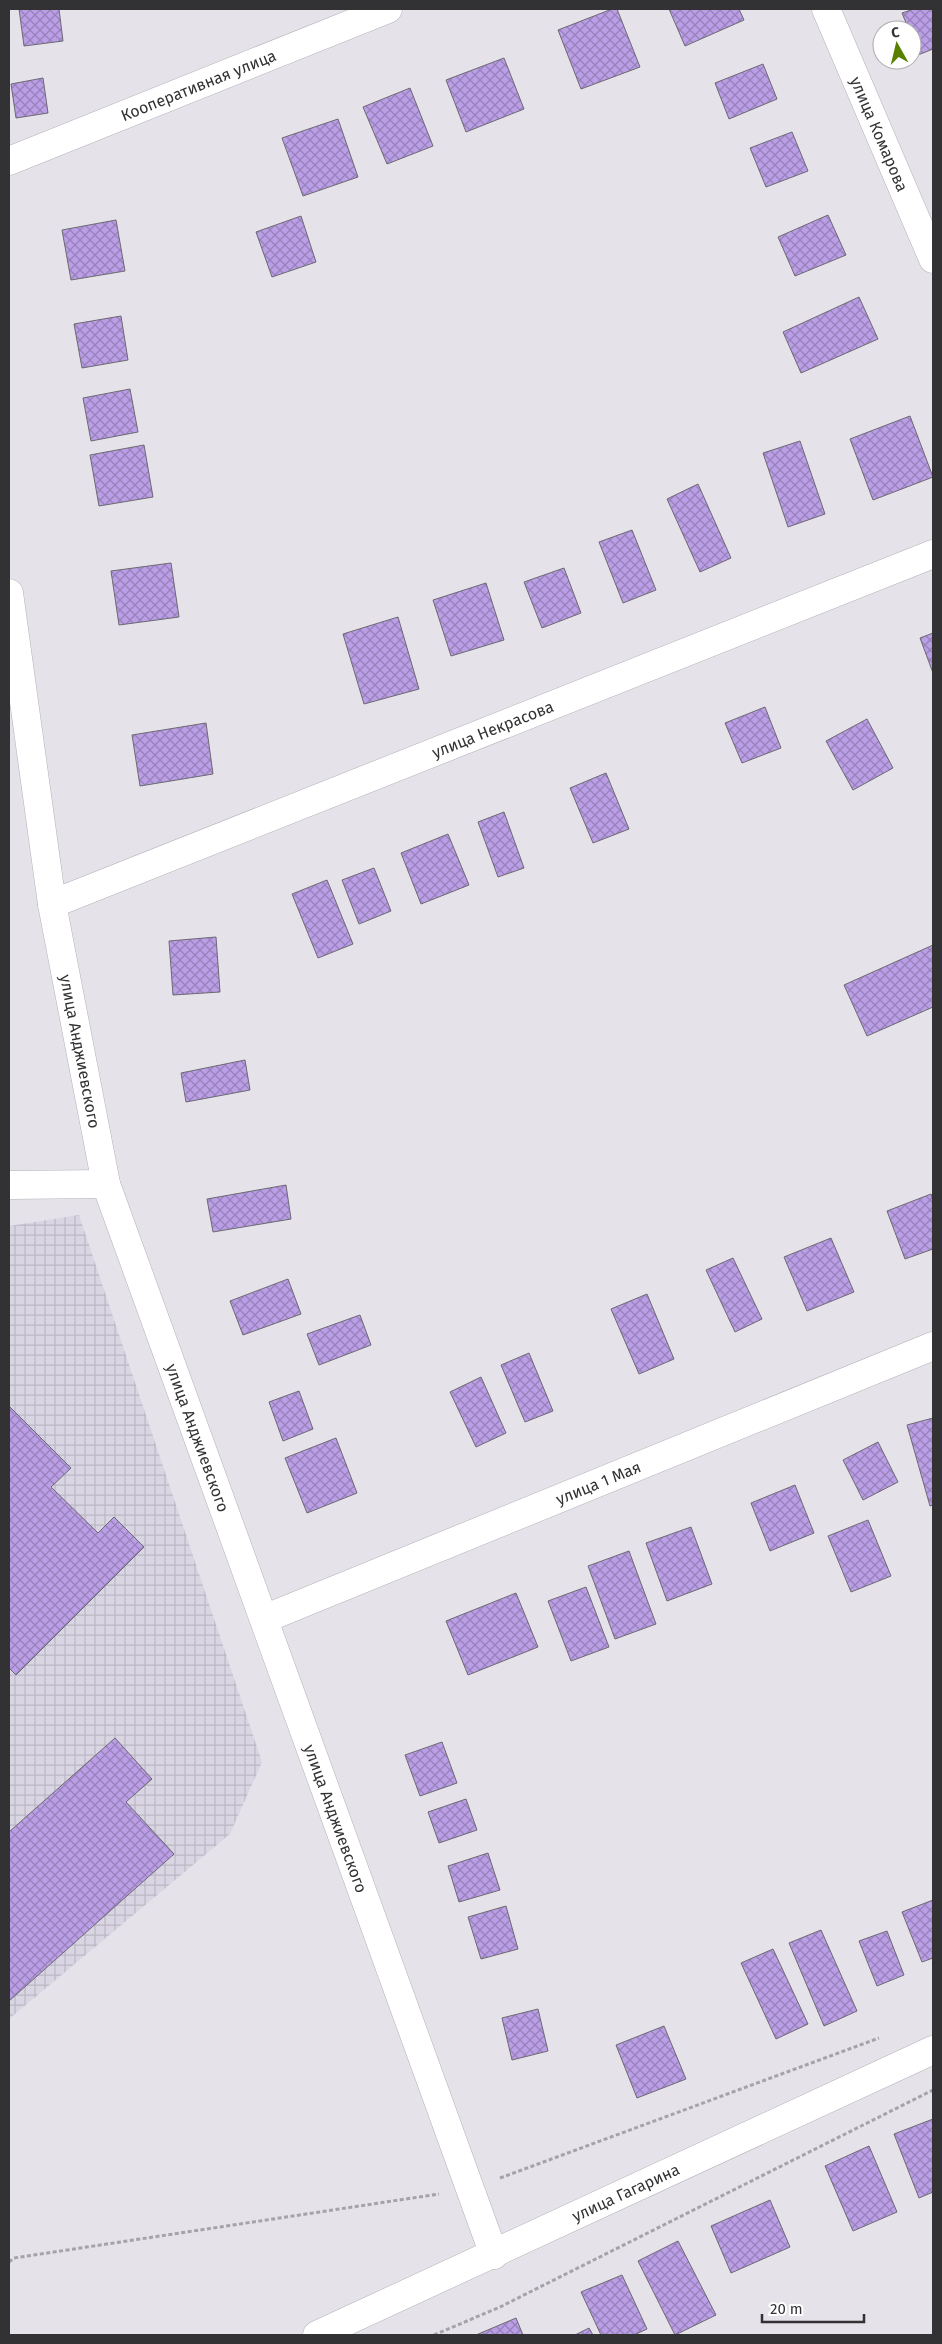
<svg xmlns="http://www.w3.org/2000/svg" width="942" height="2344" viewBox="0 0 942 2344" font-family="'Fira Sans',sans-serif">
<defs>
<pattern id="industrial-grid" width="8" height="8" patternUnits="userSpaceOnUse" patternTransform="scale(1.25)"><rect width="8" height="8" fill="#dad5e3"/><path d="M0 4h8M4 0v8" fill="none" stroke="#bcb7c3"/></pattern>
<pattern id="building-cross-hatch" width="8" height="8" patternUnits="userSpaceOnUse" patternTransform="scale(1.25)"><rect width="8" height="8" fill="#ba9ee6"/><path d="M0 0l8 8M0 8l8-8" fill="none" stroke="#9881bb"/></pattern>
</defs>
<rect width="100%" height="100%" fill="#e5e2ea"/>
<!-- industrial -->
<path fill="url(#industrial-grid)" d="M79,1215L262,1762L230,1834L9,2019V1226Z"/>
<!-- building -->
<path fill="url(#building-cross-hatch)" stroke="#6c6a71" d="M19,9H59L63,41L24,46Z
M612,9H617L640,67L581,89L558,30Z
M669,9H739L744,20L685,46Z
M914,9H933V49L918,55L912,39V30H909L902,13Z
M504,58L524,109L466,132L446,80Z
M763,64L777,99L729,119L715,83Z
M43,78L48,113L16,118L11,84Z
M410,88L433,146L387,164L363,107Z
M338,119L358,177L303,196L282,138Z
M792,132L808,171L766,187L750,148Z
M828,215L846,255L795,276L778,237Z
M301,216L316,262L272,277L256,232Z
M116,220L125,271L71,280L62,230Z
M859,297L878,339L801,373L783,332Z
M121,316L128,360L82,368L74,324Z
M130,389L138,432L91,441L83,398Z
M910,416L933,477L873,500L850,439Z
M800,441L825,514L788,527L763,453Z
M144,445L153,497L99,506L90,455Z
M698,484L731,558L700,572L667,499Z
M632,530L656,590L623,603L599,542Z
M171,563L179,617L119,625L111,571Z
M564,568L581,613L542,628L524,582Z
M486,583L504,640L451,656L433,600Z
M398,617L419,689L364,704L343,634Z
M933,633V673L920,638Z
M765,707L781,748L742,763L725,723Z
M867,719L893,768L853,790L826,741Z
M206,723L213,774L140,786L132,735Z
M606,773L629,829L593,843L570,788Z
M504,812L524,868L498,877L478,822Z
M448,834L469,885L421,904L401,853Z
M374,868L391,911L359,924L342,880Z
M327,880L353,944L318,958L292,894Z
M216,937L220,992L173,995L169,941Z
M933,945V1007L867,1036L844,985Z
M245,1060L250,1090L186,1102L181,1073Z
M286,1185L291,1219L213,1232L207,1199Z
M931,1194L933,1200V1249L905,1259L887,1211Z
M831,1238L854,1292L807,1311L784,1257Z
M733,1258L762,1319L735,1332L706,1270Z
M288,1279L301,1314L243,1335L230,1301Z
M647,1294L674,1359L639,1374L611,1309Z
M360,1315L371,1345L319,1365L307,1334Z
M529,1353L553,1411L525,1422L501,1365Z
M481,1377L506,1433L476,1447L450,1392Z
M299,1391L313,1429L283,1441L269,1402Z
M9,1406L71,1468L51,1487L98,1533L114,1517L144,1547L16,1675L9,1668Z
M933,1418V1505L930,1506L907,1425Z
M336,1438L357,1493L307,1513L285,1458Z
M878,1442L898,1482L863,1500L843,1460Z
M795,1485L814,1533L770,1551L751,1503Z
M868,1520L891,1576L851,1592L828,1536Z
M691,1527L712,1584L667,1601L646,1543Z
M629,1551L656,1624L615,1639L588,1566Z
M586,1587L609,1647L571,1661L548,1601Z
M516,1593L538,1647L468,1675L446,1621Z
M115,1738L152,1779L126,1802L174,1854L9,2001V1832Z
M442,1742L457,1783L420,1796L405,1755Z
M466,1799L477,1830L439,1843L428,1812Z
M488,1853L500,1890L459,1902L448,1866Z
M933,1900V1958L922,1962L902,1912Z
M506,1906L518,1949L481,1959L468,1917Z
M821,1930L857,2011L824,2026L789,1943Z
M887,1931L904,1975L877,1986L859,1941Z
M773,1949L808,2024L776,2039L741,1963Z
M538,2009L548,2051L512,2060L502,2018Z
M664,2026L686,2079L637,2098L616,2045Z
M933,2119V2192L919,2198L894,2134Z
M869,2146L897,2212L853,2231L825,2166Z
M770,2200L790,2247L731,2273L711,2226Z
M678,2241L716,2315L675,2335L638,2261Z
M622,2275L647,2329L634,2335H601L581,2292Z
M516,2318L523,2335H476Z
M589,2328L593,2335H575Z"/>
<g fill="none" stroke-linecap="round" stroke-linejoin="round">
<defs>
<g id="street">
<path id="s1" d="M826,9L933,259"/>
<path id="s2" d="M9,161L388,9"/>
<path id="s3" d="M52,904L933,554"/>
<path d="M9,1185L106,1184"/>
<path id="s4" d="M264,1619L933,1346"/>
</g>
<g id="secondary">
<path id="s5" d="M9,593L52,904L106,1184L494,2255"/>
<path id="s6" d="M317,2335L933,2050"/>
</g>
</defs>
<!-- street casing -->
<use href="#street" stroke="#b3b1b8" stroke-width="29"/>
<!-- secondary casing -->
<use href="#secondary" stroke="#b3b1b8" stroke-width="29"/>
<!-- path -->
<path stroke="#a5a3a9" stroke-width="3" stroke-dasharray="4 2.5" stroke-linecap="butt" d="M500,2178L879,2038
M9,2262L14,2258L439,2194
M434,2335L500,2307L933,2090"/>
<!-- street -->
<use href="#street" stroke="#fff" stroke-width="28"/>
<!-- secondary -->
<use href="#secondary" stroke="#fff" stroke-width="28"/>
</g>
<g text-anchor="middle" dominant-baseline="central" stroke-width="4" stroke-linejoin="round" paint-order="stroke">
<!-- street labels -->
<g font-size="16" fill="#323134" stroke="#fff">
<text stroke="none"><textPath href="#s2" startOffset="204">Кооперативная улица</textPath></text>
<text stroke="none"><textPath href="#s1" startOffset="136">улица Комарова</textPath></text>
<text stroke="none"><textPath href="#s3" startOffset="474">улица Некрасова</textPath></text>
<text stroke="none"><textPath href="#s5" startOffset="464">улица Анджиевского</textPath></text>
<text stroke="none"><textPath href="#s5" startOffset="869">улица Анджиевского</textPath></text>
<text stroke="none"><textPath href="#s4" startOffset="361">улица 1 Мая</textPath></text>
<text stroke="none"><textPath href="#s5" startOffset="1274">улица Анджиевского</textPath></text>
<text stroke="none"><textPath href="#s6" startOffset="340">улица Гагарина</textPath></text>
</g>
</g>
<!-- border -->
<rect width="942" height="2344" fill="none" stroke="#323134" stroke-width="20"/>
<!-- north arrow -->
<g transform="translate(897 45) rotate(352)"><circle r="24" fill="#ffffff" stroke="#adadae"/>
<path d="M0-4L9 19L0 12L-9 19Z" fill="#598000"/>
<text y="-8" font-size="14" font-weight="bold" text-anchor="middle" fill="#323134">С</text>
</g>
<!-- scale -->
<path d="M762 2314v8h102v-8" fill="none" stroke="#323134" stroke-width="2.5"/>
<text x="770" y="2314" font-size="15" fill="#323134" stroke="#ffffff" stroke-width="4" paint-order="stroke">20 m</text>
</svg>
